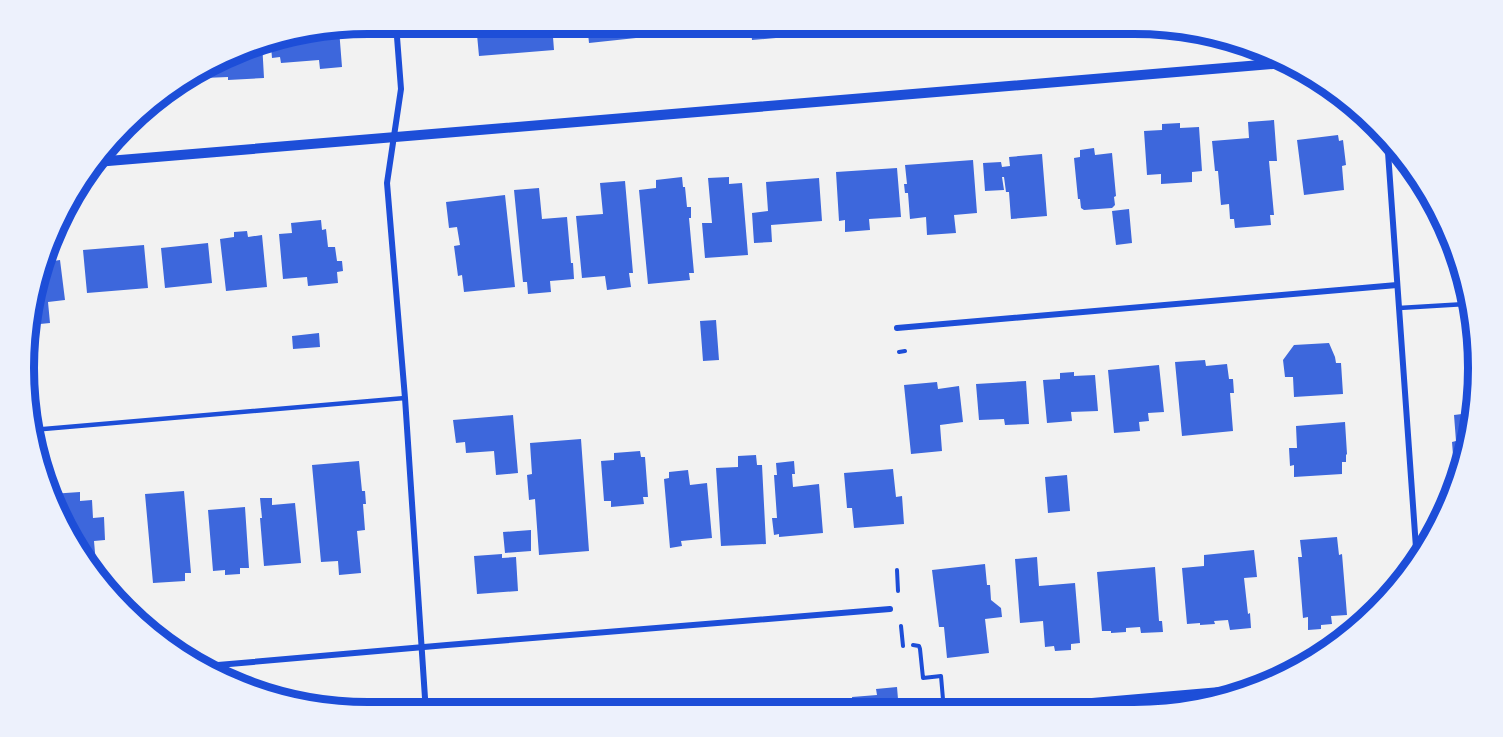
<svg xmlns="http://www.w3.org/2000/svg" width="1503" height="737" viewBox="0 0 1503 737" font-family="'Nunito Sans',sans-serif">
<rect width="100%" height="100%" fill="#f2f2f2"/>
<!-- building -->
<path fill="#3d67dc" d="M476,24H552L554,50L479,56Z
M587,24H634L636,38L589,43Z
M720,24H803L804,28L776,31V38L752,40L751,31L721,33Z
M339,29L342,67L320,69L319,60L281,63L280,57L272,58L271,46L280,45L279,39Z
M257,42H262L264,78L228,80V77L204,78V71Z
M1274,120L1277,161H1269L1274,215H1270L1271,225L1235,228L1234,219H1230L1229,204L1221,205L1218,171H1215L1212,141L1249,138L1248,122Z
M1180,123V128L1199,127L1202,171L1192,172V182L1161,184V174L1147,175L1144,131L1162,130V124Z
M1338,135L1339,141L1343,140L1346,165L1342,166L1344,190L1304,195L1297,140Z
M1094,148L1095,155L1112,153L1116,196L1114,197L1115,205L1112,208L1084,210L1081,208L1080,199H1078L1074,158L1080,157V150Z
M1042,154L1047,216L1011,219L1009,192H1006L1004,177H1002L1004,190L985,191L983,163L1001,162L1002,167L1010,166L1009,157Z
M973,160L977,213L954,215L956,233L927,235L926,217L910,219L908,193H905L904,184H907L905,165Z
M897,168L901,217L869,219L870,230L845,232V220L839,221L836,172Z
M682,177L683,187H685L687,207H691V218H689L694,273H689L690,280L648,284L639,190L656,188V180Z
M729,177V184L742,183L748,255L705,258L702,223H712L708,178Z
M819,178L822,221L771,225L772,242L754,243L752,213L768,211L766,182Z
M625,181L633,273H629L631,287L607,290L605,276L582,278L576,216L603,214L600,183Z
M539,188L542,219L567,217L571,263H573L574,279L550,281L551,292L528,294L527,282H523L514,190Z
M505,195L515,287L464,292L462,275L458,276L454,246L460,245L457,227L449,228L446,202Z
M1129,209L1132,243L1116,245L1112,211Z
M321,220L322,230L326,229L328,247H335L337,261H342L343,271L337,272L338,283L308,286L307,277L283,279L279,234L292,233L291,223Z
M247,231L248,237L262,235L267,287L226,291L220,239L234,237V232Z
M208,243L212,283L165,288L161,248Z
M144,245L148,288L87,293L83,250Z
M60,260L65,300L48,302L50,323L30,325L31,301L47,262Z
M716,320L719,360L703,361L700,321Z
M319,333L320,347L293,349L292,336Z
M1329,343L1335,357L1336,363H1341L1343,394L1294,397L1293,377H1285L1283,360L1294,345Z
M1205,360L1206,366L1227,364L1229,379H1233L1234,393H1230L1233,431L1182,436L1175,362Z
M1159,365L1164,412L1148,413L1149,421L1139,422L1140,431L1114,433L1108,370Z
M1074,372V376L1095,375L1098,411L1071,412L1072,421L1047,423L1043,380L1060,379V373Z
M1026,381L1029,424L1005,425L1004,419L979,420L976,384Z
M937,382L938,389L959,386L963,422L940,425L942,451L911,454L904,385Z
M1470,413L1459,467L1454,468L1452,442L1456,441L1454,415Z
M513,415L518,473L496,475L494,451L466,453L465,442L456,443L453,420Z
M1345,422L1347,454L1346,455V462H1342V474L1294,477V465L1290,466L1289,448H1297L1296,426Z
M581,439L589,551L539,555L535,499L529,500L527,475L532,474L530,443Z
M640,451L641,457H645L648,497H643L644,504L611,507V501H604L601,461L614,460V453Z
M756,455L757,465H762L766,544L721,546L716,468L738,467V456Z
M359,461L362,491H365L366,504H363L365,530L357,531L361,573L339,575L338,561L321,562L312,465Z
M794,461L795,474H792L793,487L819,484L823,533L779,537V534L774,535L772,518H777L774,475H777L776,463Z
M893,469L896,497L902,496L904,524L854,528L852,508H847L844,473Z
M688,470L690,485L707,483L712,538L681,541L682,546L670,548L664,479L669,478V472Z
M1067,475L1070,511L1048,513L1045,477Z
M184,491L191,573H185V581L153,583L145,494Z
M80,492V501L92,500L93,518L104,517L105,540L94,541L96,564H94L95,570L60,521L51,494Z
M260,498H272V505L295,503L301,563L264,566L260,518H262Z
M245,507L249,568H240V574L225,575V570L213,571L208,510Z
M531,530V551L505,553L503,532Z
M1337,537L1339,555L1342,554L1347,615L1331,616L1332,624L1321,625V629L1308,630V617L1303,618L1298,557H1302L1300,540Z
M1254,550L1257,577L1244,578L1248,614L1250,613L1251,628L1230,630L1228,620L1214,621L1215,624L1200,625V623L1187,624L1182,568L1204,566V555Z
M502,554V558L516,557L518,591L477,594L474,556Z
M1037,557L1039,586L1075,583L1080,643L1071,644V650L1055,651L1054,646L1045,647L1043,621L1020,623L1015,559Z
M985,564L987,585H990L991,600L1001,608L1002,617L985,619L989,653L947,658L944,627H939L932,570Z
M1155,567L1159,621H1162L1163,632L1141,633L1140,627L1126,628V632L1111,633V631H1102L1097,572Z
M897,687L899,711H853L852,697L877,695L876,689Z
M838,698L839,711H803L802,701Z
M677,707L678,712H663L662,708Z"/>
<g fill="none" stroke-linecap="round" stroke-linejoin="round">
<!-- path -->
<path stroke="#1d4ed8" stroke-width="4" d="M899,352L905,351
M897,570L898,591
M901,626L903,646
M913,645L919,646L920,649L923,678L941,676L944,711"/>
<!-- service -->
<path stroke="#1d4ed8" stroke-width="4.5" d="M1399,308L1466,304
M32,430L405,398"/>
<!-- minor -->
<path stroke="#1d4ed8" stroke-width="6" d="M396,24L401,89L387,183L405,398L426,713
M1387,138L1417,562
M897,328L1397,285
M206,666L447,645L890,609
M976,711L1267,686"/>
<!-- tertiary -->
<path stroke="#1d4ed8" stroke-width="10" d="M96,162L1285,63"/>
</g>
<!-- crop -->
<path d="M0 0H1503V737H0ZM368 34H1134A334 334 0 0 1 1468 368V368A334 334 0 0 1 1134 702H368A334 334 0 0 1 34 368V368A334 334 0 0 1 368 34Z" fill="#edf1fc" fill-rule="evenodd"/>
<path fill="none" stroke="#1d4ed8" stroke-width="8" d="M368 34H1134A334 334 0 0 1 1468 368V368A334 334 0 0 1 1134 702H368A334 334 0 0 1 34 368V368A334 334 0 0 1 368 34Z"/>
</svg>
